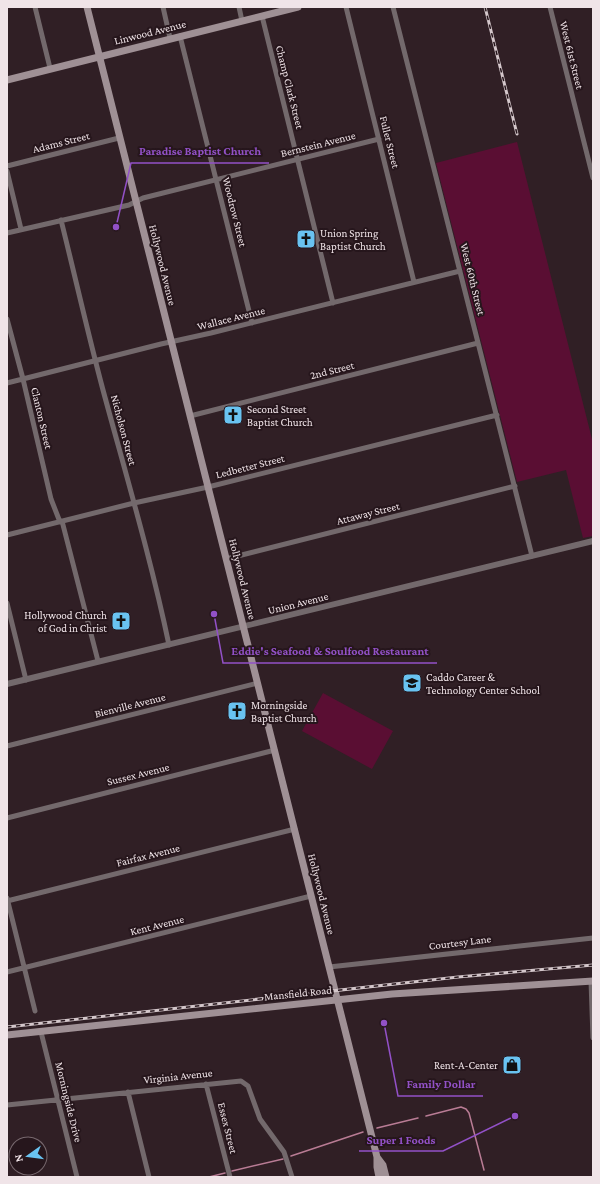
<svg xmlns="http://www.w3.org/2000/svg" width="600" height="1184" viewBox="0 0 600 1184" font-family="'Crimson Pro',serif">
<rect width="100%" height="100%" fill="#301f25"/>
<!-- green -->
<path fill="#5a0e33" d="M517,142L593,443V536L583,538L566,470L517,482L436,163Z
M323,693L393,731L372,769L302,731Z"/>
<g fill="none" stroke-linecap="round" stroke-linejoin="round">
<!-- stream -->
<path stroke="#b97c95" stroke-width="1.5" d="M426,1116L461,1107L466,1109L469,1113L484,1170
M377,1128L418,1118
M291,1156L363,1132
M232,1171L283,1159
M209,1177L225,1173"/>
<!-- minor -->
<path stroke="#73696c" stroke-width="5" d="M35,7L50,68
M163,7L170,38
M239,7L242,21
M346,7L414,282
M393,7L532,556
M550,7L593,178
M262,16L333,303
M180,36L252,323
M7,166L119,138
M7,171L21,229
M61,220C75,276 88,334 103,390C126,475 151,559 169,645
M7,233L129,205L143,198L379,139
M7,319L23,379L51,499L60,522
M7,383L161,344L211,333L460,271
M190,416L478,343
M62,521L98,661
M7,535L134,503L208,487L497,415
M226,559L515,486
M7,603L26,680
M7,746L258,683
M7,818L275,750
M7,898L35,1011
M7,901L295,829
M329,967L593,938
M7,972L311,896
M591,981L593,1038
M41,1032L77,1177
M206,1084L230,1177
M128,1092L149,1177
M7,1105L241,1081L248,1086L260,1119L284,1152L292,1177"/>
<!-- tertiary -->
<path stroke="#73696c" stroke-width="6" d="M7,684L593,541"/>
<!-- secondary -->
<path stroke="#9f9095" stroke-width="7" d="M87,7L377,1157V1167L379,1177
M7,80L298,7
M7,1035L392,994L593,981
M377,1157L383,1165L386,1177"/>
<defs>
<path id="rail" d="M485,7L517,134
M7,1027L458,977L593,965"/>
</defs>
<!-- rail casing -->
<use href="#rail" stroke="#d4c7cb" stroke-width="3"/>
<!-- rail -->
<use href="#rail" stroke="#26161c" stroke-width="1.5" stroke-dasharray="4.5" stroke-linecap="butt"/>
</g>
<!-- icons -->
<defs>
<symbol id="church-square" viewBox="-11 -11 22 22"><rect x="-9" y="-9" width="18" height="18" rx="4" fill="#69c3f1" stroke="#26161c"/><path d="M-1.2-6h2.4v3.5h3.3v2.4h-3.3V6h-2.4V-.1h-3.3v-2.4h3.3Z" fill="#111"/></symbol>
<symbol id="school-square" viewBox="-11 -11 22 22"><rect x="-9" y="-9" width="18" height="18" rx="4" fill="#69c3f1" stroke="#26161c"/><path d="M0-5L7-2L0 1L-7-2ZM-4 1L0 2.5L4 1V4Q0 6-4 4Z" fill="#111"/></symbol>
<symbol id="shop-square" viewBox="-11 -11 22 22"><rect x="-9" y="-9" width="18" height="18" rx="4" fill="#69c3f1" stroke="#26161c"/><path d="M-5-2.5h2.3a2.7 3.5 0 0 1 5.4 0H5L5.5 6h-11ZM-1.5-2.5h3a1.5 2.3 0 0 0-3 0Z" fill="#111"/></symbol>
</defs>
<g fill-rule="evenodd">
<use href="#church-square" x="295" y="228" width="22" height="22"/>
<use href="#church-square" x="222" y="404" width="22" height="22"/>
<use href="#church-square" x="110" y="610" width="22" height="22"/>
<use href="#school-square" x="401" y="672" width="22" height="22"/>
<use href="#church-square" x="226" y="700" width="22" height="22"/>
<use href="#shop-square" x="501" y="1054" width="22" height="22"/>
</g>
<g text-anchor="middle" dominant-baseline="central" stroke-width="4" stroke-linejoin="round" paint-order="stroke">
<!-- street labels -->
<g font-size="11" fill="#f0e4e8" stroke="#26161c">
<text transform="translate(150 32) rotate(-14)">Linwood Avenue</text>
<text transform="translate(572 55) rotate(76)">West 61st Street</text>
<text transform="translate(290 87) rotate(76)">Champ Clark Street</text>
<text transform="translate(61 142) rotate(-14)">Adams Street</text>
<text transform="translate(390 142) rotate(76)">Fuller Street</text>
<text transform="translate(318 144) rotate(-14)">Bernstein Avenue</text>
<text transform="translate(235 212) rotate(76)">Woodrow Street</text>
<text transform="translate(163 265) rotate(76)">Hollywood Avenue</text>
<text transform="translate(473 279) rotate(76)">West 60th Street</text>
<text transform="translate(231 318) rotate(-14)">Wallace Avenue</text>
<text transform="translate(332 370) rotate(-14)">2nd Street</text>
<text transform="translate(42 418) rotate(77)">Clanton Street</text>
<text transform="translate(124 430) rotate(75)">Nicholson Street</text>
<text transform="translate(250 466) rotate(-14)">Ledbetter Street</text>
<text transform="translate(368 513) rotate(-14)">Attaway Street</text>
<text transform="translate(243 579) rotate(76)">Hollywood Avenue</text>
<text transform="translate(298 603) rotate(-14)">Union Avenue</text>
<text transform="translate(130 705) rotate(-14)">Bienville Avenue</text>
<text transform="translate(138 774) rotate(-14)">Sussex Avenue</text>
<text transform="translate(148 855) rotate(-14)">Fairfax Avenue</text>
<text transform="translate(322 894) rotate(76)">Hollywood Avenue</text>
<text transform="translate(157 925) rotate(-14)">Kent Avenue</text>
<text transform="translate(460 942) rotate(-7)">Courtesy Lane</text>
<text transform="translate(298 993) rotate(-6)">Mansfield Road</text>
<text transform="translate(178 1076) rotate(-6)">Virginia Avenue</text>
<text transform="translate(69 1102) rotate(76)">Morningside Drive</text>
<text transform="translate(228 1128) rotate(76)">Essex Street</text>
</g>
<!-- poi labels -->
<g font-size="11" fill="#f0e4e8" stroke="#26161c" text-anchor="start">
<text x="320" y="233">Union Spring<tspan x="320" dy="13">Baptist Church</tspan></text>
<text x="247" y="409">Second Street<tspan x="247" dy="13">Baptist Church</tspan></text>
<text x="107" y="615" text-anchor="end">Hollywood Church<tspan x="107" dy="13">of God in Christ</tspan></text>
<text x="426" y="677">Caddo Career &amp;<tspan x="426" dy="13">Technology Center School</tspan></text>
<text x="251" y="705">Morningside<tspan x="251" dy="13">Baptist Church</tspan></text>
<text x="498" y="1065" text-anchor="end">Rent-A-Center</text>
</g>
</g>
<!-- callouts -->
<path fill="none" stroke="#9251c7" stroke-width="1.5" d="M116 227L131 163H269M214 614L223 663H437M384 1023L398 1096H483M515 1116L443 1151H359"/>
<g fill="#9251c7" stroke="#26161c" stroke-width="1.5">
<circle cx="116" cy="227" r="4"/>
<circle cx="214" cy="614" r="4"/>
<circle cx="384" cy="1023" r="4"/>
<circle cx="515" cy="1116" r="4"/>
</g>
<g font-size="12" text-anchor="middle" font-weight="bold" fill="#9251c7" stroke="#26161c" stroke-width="4" stroke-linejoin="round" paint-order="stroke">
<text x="200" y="155">Paradise Baptist Church</text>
<text x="330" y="655">Eddie's Seafood &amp; Soulfood Restaurant</text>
<text x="441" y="1088">Family Dollar</text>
<text x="401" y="1144">Super 1 Foods</text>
</g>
<!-- border -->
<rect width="600" height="1184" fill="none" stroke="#f0e4e8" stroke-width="16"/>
<!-- north arrow -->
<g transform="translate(28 1156) rotate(256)"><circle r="19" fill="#26161c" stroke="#77686e"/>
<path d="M0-3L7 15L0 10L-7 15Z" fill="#69c3f1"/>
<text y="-6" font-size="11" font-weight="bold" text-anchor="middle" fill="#f0e4e8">N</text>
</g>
</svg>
